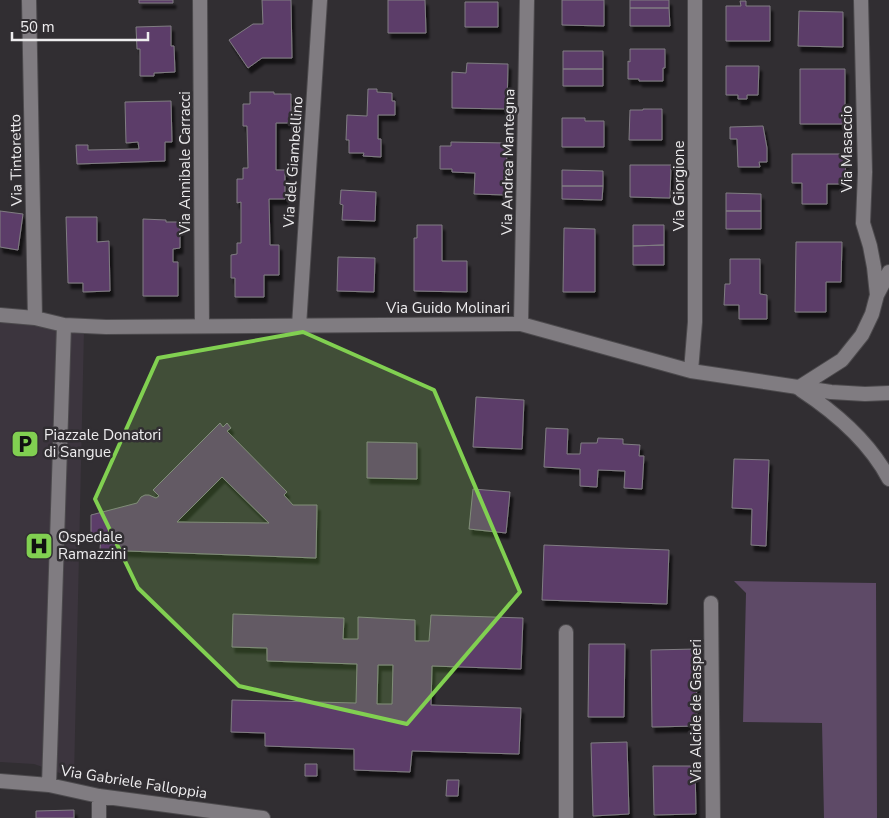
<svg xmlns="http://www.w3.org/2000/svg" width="889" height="818" viewBox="0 0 889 818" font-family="'Nunito Sans',sans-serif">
<defs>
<filter id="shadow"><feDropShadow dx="3" dy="5.5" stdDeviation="1" flood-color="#0009"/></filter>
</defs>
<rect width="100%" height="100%" fill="#312e32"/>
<!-- built -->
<path fill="#3c353e" d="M0,315L84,330L74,778L34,764L0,762Z"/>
<!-- green -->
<path fill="#5e4a67" d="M734,581L876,583L877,818H824L822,723L743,722L746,593Z"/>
<!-- building -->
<path fill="#5c3e69" stroke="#807d82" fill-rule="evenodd" filter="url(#shadow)" d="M139,0H173V3H139Z
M262,0H291L292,58H262L248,68L229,40L253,24H263Z
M388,0H425L426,33H388Z
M562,0H604V26L562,25Z
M630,0H669V8H630Z
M740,1H746V6H770V41H726V6H741Z
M465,2H498V27H465Z
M630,8H669L670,26H630Z
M799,11L843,12V47L798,46Z
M171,26V46H174L175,72L154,73V76H140V49H137L136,27Z
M630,49H665V68H663V81H639V79H628V61L630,62Z
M563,51H603V69H563Z
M467,63L508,64L507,109L452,108V72L466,73Z
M726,66H759L758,95H747V99H738V95H726Z
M563,69H603V86H563Z
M800,69H845V124H800Z
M368,89H377V92L392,93V101H395V115H378V139H381V157L363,156L364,153H349V140H346L347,115L367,116Z
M250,92H274V94H291V123H276V170H285V199H269L270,245H279V275H264V297H235V278H231V255L237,254V243H241V202L237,203V179H243V168H248L247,126H243V104H250Z
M171,101L172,142H165V161L77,164L76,145H88V150L139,149L138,142L126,143L125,102Z
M643,109H662V140H629L630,110H643Z
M562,118H585V121H604V147H562Z
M763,126L767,148V162H759L760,167H738L737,139H730V127Z
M451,142L507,143L506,195L474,194L475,173L452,172V169H440V146H451Z
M792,154H846L845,184H827V204H802V183H792Z
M630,165H671L670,198L630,197Z
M562,170L603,171V186H562Z
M562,186H603L602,200L562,199Z
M341,190L376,192L375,221L342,220L343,205L340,204Z
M726,193L761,194V211H726Z
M0,211L23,214L18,250L0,247Z
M726,211H761V229H726Z
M66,217H97V242L109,241L110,291L83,292V283H68Z
M143,219L166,220V222H180V248L173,249V262H178V296H143Z
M417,225H442V261H467V292L414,291V238H417Z
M633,225H664V245L633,246Z
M564,228L595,229V292H563Z
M796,242H842L841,282H826V312H795Z
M664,245V265H633V246Z
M338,257L375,258L374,292L337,291Z
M730,259H760V294L767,295V319H739V305H724L725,284H730Z
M476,397L524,400L522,449L473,447Z
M220,423L223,427L227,423L231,428L227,431L287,492L284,495L293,505H317L316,558L100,550L101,535L91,534V515L137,503L141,497L145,495H149L156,498L159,496L153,490ZM222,477L269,523L177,522Z
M546,428L568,429L567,454H580L581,443H597L598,438L623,439V444L640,445L639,456H644L642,489L624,488L625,471L598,470L597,487L580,486V469L544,467Z
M367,442L417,443V479L367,478Z
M734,459L769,460L766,546L751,545L752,509L732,508Z
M473,489L510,492L506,533L469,529Z
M544,545L669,550L667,604L542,600Z
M233,614L344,618L343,639H358V617L415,620V641H429L431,615L523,618L521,669L432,666L431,705L521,708L519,754L412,751L410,772L354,770V749L265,746V733L231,732L232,700L356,703L357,664L267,661V648L232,647ZM378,665H393L392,704H377Z
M589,644H625L624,717H588Z
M696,649L697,726L652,727L651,650Z
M627,742L629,814L593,816L591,743Z
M305,764H317V776H305Z
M653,766H695L696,814L654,815Z
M447,780H459L458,796H446Z
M74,810V818H36V811Z"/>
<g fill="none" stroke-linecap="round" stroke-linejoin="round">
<defs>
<path id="minor" d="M29,0L35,318
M200,0L202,326
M861,0L865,172L863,223L870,246L874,267L877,295
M0,315L35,318L64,325L106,327L521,324L691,371L831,392L865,394L889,393
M521,324L527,0
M299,326L320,0
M691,371L695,322V0
M798,388L842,360L862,335L872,314L877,295L889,272
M801,390C836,413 869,441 889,479
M711,603L713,818
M0,781L49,785L99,796L263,818
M49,785L64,325
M99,796V818
M566,818V632"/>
</defs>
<!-- minor casing -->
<use href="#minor" stroke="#4c4a4d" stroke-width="16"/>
<!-- minor -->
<use href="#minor" stroke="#807c81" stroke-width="14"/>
</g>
<!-- marked area -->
<path fill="#81d051" fill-opacity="0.2" stroke="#81d051" stroke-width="4" stroke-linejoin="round" d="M303,332L434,390L520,592L407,724L239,686L138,588L95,499L158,358Z"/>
<!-- icons -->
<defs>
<symbol id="parking-square" viewBox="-11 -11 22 22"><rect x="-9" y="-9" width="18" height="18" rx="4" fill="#81d051" stroke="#312e32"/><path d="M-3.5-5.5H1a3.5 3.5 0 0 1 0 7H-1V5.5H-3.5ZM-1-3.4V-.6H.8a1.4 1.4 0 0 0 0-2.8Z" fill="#111"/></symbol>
<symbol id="hospital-square" viewBox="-11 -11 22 22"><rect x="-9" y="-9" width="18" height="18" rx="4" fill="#81d051" stroke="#312e32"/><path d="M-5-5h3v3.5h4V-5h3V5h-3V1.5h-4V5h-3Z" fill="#111"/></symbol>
</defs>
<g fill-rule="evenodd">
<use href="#parking-square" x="9" y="428" width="32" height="32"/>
<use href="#hospital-square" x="23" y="530" width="32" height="32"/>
</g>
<g text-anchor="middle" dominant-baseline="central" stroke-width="5" stroke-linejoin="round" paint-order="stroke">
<!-- street labels -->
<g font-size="15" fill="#eeedef" stroke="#312e32">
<text transform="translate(847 149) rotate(-90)">Via Masaccio</text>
<text transform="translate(16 160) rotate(-91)">Via Tintoretto</text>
<text transform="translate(293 162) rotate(-86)">Via del Giambellino</text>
<text transform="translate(508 162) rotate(-89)">Via Andrea Mantegna</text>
<text transform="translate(185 163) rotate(-90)">Via Annibale Carracci</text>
<text transform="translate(679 186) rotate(-90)">Via Giorgione</text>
<text x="448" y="308">Via Guido Molinari</text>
<text transform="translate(696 711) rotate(-90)">Via Alcide de Gasperi</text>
<text transform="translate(134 782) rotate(9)">Via Gabriele Falloppia</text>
</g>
<!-- poi labels -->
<g font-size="15" fill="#eeedef" stroke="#312e32" text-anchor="start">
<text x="44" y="435">Piazzale Donatori<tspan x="44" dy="17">di Sangue</tspan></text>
<text x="58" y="537">Ospedale<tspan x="58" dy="17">Ramazzini</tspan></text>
</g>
</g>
<!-- scale -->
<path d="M12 32v8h136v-8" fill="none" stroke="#eeedef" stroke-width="2.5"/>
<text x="20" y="32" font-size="15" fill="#eeedef" stroke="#312e32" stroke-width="4" paint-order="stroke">50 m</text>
</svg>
